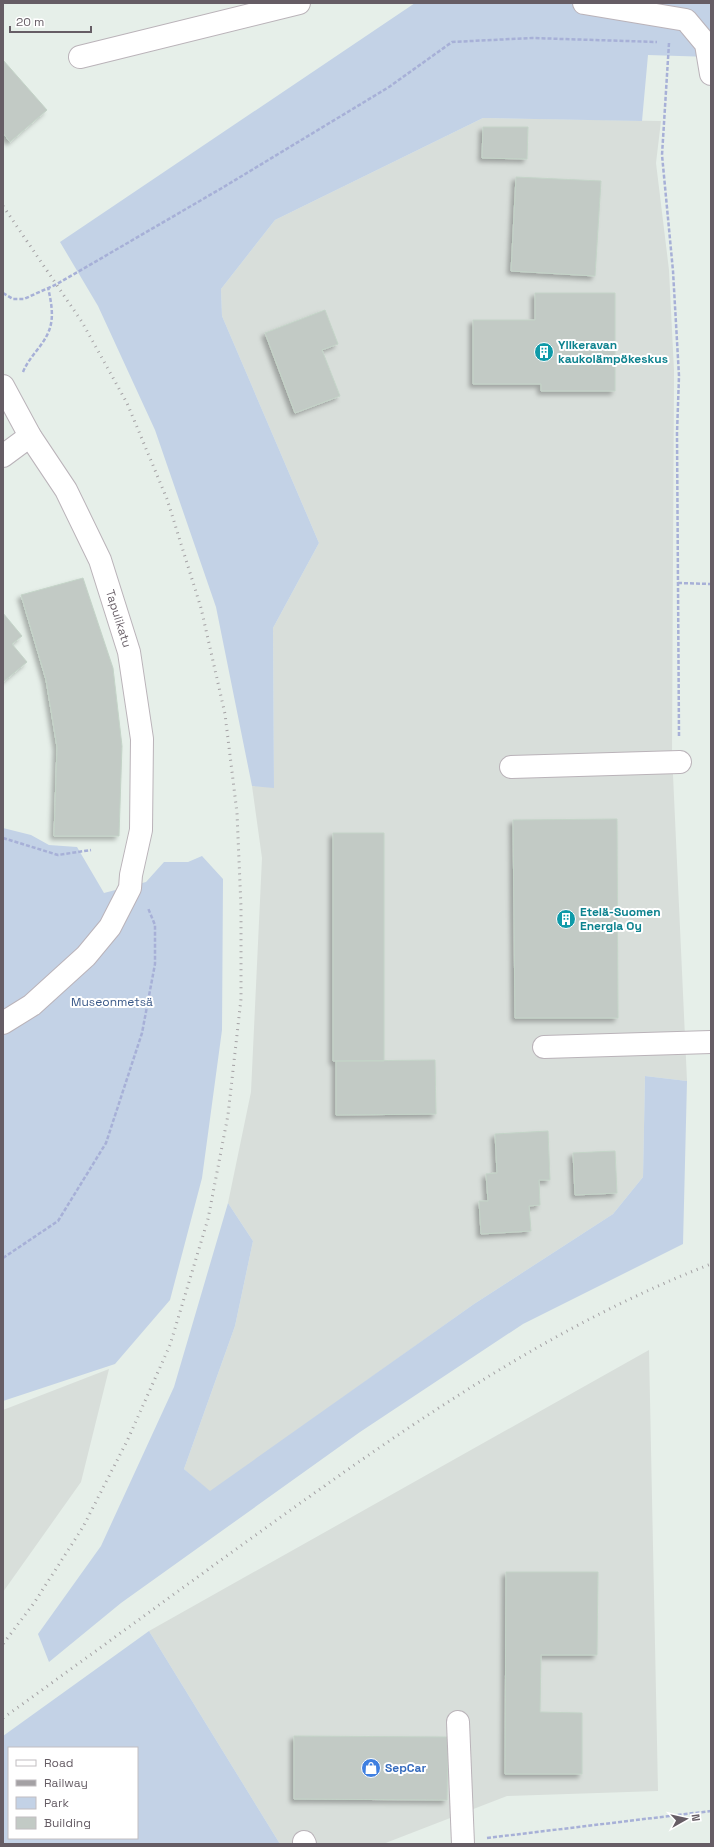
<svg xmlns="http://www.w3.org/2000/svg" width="714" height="1847" viewBox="0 0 714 1847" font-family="'Space Grotesk',sans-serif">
<defs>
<filter id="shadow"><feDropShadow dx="-3.5" dy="3.5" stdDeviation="2" flood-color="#0004"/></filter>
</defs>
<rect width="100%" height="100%" fill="#e6efe9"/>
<!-- industrial -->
<path fill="#d8deda" d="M483,118L661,121L656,163L669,270L674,371L672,753L687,1081L645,1076L643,1177L613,1214L474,1304L210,1492L184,1469L235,1326L253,1241L228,1203L251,1092L262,858L252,786L274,787L273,628L319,543L222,316L221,289L275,220Z
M649,1350L658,1791L507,1796L383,1844H280L149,1631Z
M109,1369L81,1482L3,1592V1410Z"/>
<!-- green -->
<path fill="#c3d2e6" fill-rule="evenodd" d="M415,3H711V57L648,55L642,121L483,118L275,220L221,289L222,316L319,543L273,628L274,788L252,786L216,607L155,430L98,306L60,242Z
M3,828L31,835L49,845L77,847L104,893L146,882L164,862H188L202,856L223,879L222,1030L202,1178L170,1300L115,1364L3,1401Z
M645,1076L687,1081L683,1244L523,1324L360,1432L121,1603L49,1662L38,1634L101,1546L174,1387L228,1203L253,1241L235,1326L184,1469L210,1491L474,1304L613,1214L643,1177Z
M149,1631L280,1844H3V1736ZM9,1748H137V1838H9Z"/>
<!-- building -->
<path fill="#c2cac5" stroke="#c4d4c8" filter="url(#shadow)" d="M3,60L47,110L10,142L3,133Z
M483,127H528L527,159L482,158Z
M516,177L601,181L595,276L511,271Z
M535,293H615V391H541V384H473V320H535Z
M325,310L338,344L322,350L340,396L295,413L265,333Z
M83,578L113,668L122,746L119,836H54L57,747L46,680L21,595Z
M3,613L22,636L12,644L27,662L3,682Z
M617,819L618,1018H515L513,820Z
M333,833H384V1061H333Z
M435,1060L436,1114L336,1115V1061Z
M548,1131L550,1180H539L540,1205L529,1206L531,1231L481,1234L479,1201H488L486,1174L497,1173L495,1134Z
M615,1151L617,1193L575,1195L573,1153Z
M506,1572H598L597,1655H541L540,1712L582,1713V1774H505Z
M294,1736L448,1737L447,1800L294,1799Z"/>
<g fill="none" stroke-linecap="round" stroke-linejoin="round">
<defs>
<g id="minor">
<path d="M584,3L686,20L706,44L711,74"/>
<path d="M80,57L299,3"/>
<path id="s1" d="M3,386L30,436L66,490L100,560L129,652L142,739L141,830L131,875L130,888L110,927L86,956L32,1005L3,1023"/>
<path d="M3,456L30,436"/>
<path d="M511,767L680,762"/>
<path d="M544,1047L711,1042"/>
<path d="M458,1722L463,1844"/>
<path d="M304,1842L305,1844"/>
</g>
</defs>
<!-- minor casing -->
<use href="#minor" stroke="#bab3b9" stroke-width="24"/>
<!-- path -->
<path stroke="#a7b0d7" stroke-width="2.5" stroke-dasharray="4 2" stroke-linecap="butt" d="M669,43L662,155L673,271L679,376L677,433L679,737
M3,293L13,299H24L57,284L222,188L389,87L452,42L532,38L657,42
M23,372C29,357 42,347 48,333C55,318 51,302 48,287
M678,583L711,584
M3,838L58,855L91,850
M3,1258L58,1221L106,1143L142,1033L155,964V925L148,908
M487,1838L711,1811"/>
<!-- minor -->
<use href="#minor" stroke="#fff" stroke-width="22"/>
<!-- rail -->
<path stroke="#a4a1a4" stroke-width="3" stroke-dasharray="1 5" stroke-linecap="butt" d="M3,206L82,322L127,403L167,499L201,608L225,714L237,813L241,907V999L228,1115L208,1219L170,1345L128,1439L83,1527L34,1603L3,1644
M3,1718C95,1652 186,1585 278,1519C415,1421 553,1325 711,1264"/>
</g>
<!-- icons -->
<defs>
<symbol id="building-disc" viewBox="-11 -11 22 22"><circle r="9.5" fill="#0f9aa8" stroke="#fff"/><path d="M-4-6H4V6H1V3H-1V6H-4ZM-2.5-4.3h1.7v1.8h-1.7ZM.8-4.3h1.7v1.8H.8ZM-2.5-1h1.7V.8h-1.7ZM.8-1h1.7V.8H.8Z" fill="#fff"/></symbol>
<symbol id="shop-disc" viewBox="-11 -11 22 22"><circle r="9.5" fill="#3f7fe0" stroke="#fff"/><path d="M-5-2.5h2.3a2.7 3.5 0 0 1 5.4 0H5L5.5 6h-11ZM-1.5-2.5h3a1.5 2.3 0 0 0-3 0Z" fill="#fff"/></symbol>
</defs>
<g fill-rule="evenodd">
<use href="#building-disc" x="533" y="341" width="22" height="22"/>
<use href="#building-disc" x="555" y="908" width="22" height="22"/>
<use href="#shop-disc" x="360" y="1757" width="22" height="22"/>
</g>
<g text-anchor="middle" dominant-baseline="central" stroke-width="4" stroke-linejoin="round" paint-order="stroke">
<!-- culture labels -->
<g font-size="12" font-weight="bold" fill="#0d838f" stroke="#fff" text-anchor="start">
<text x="558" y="345">Ylikeravan<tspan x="558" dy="14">kaukolämpökeskus</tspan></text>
<text x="580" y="912">Etelä-Suomen<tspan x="580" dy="14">Energia Oy</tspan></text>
</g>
<!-- street labels -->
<g font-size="12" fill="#665d65" stroke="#fff">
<text stroke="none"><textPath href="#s1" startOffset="261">Tapulikatu</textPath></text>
</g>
<!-- park labels -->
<g font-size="12" fill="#3a5988" stroke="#fff">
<text x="112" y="1002">Museonmetsä</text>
</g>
<!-- shop labels -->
<g font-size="12" font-weight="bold" fill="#366cbe" stroke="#fff" text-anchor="start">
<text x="385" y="1768">SepCar</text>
</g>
</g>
<!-- border -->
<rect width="714" height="1847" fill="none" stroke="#665d65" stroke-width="8"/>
<!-- legend -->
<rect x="8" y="1747" width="130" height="92" fill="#ffffff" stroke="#c2bec1"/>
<rect x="16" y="1760" width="20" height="6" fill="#ffffff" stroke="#c2bec1"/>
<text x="44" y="1767" font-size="12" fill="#665d65">Road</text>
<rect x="16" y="1780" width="20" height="6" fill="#a4a1a4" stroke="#c2bec1"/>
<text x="44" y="1787" font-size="12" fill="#665d65">Railway</text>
<rect x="16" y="1797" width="20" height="12" fill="#c3d2e6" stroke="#c2bec1"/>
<text x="44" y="1807" font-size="12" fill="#665d65">Park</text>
<rect x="16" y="1817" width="20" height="12" fill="#c2cac5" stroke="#c2bec1"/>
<text x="44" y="1827" font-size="12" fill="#665d65">Building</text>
<!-- north arrow -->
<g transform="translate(686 1819) rotate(82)" stroke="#ffffff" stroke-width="3" paint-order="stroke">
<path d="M0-3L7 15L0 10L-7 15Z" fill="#665d65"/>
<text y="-6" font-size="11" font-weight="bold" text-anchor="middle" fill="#665d65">N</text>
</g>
<!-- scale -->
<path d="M10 26v6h81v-6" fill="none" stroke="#665d65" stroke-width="2"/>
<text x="16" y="26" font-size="12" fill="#665d65" stroke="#ffffff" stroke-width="3" paint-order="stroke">20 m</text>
</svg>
